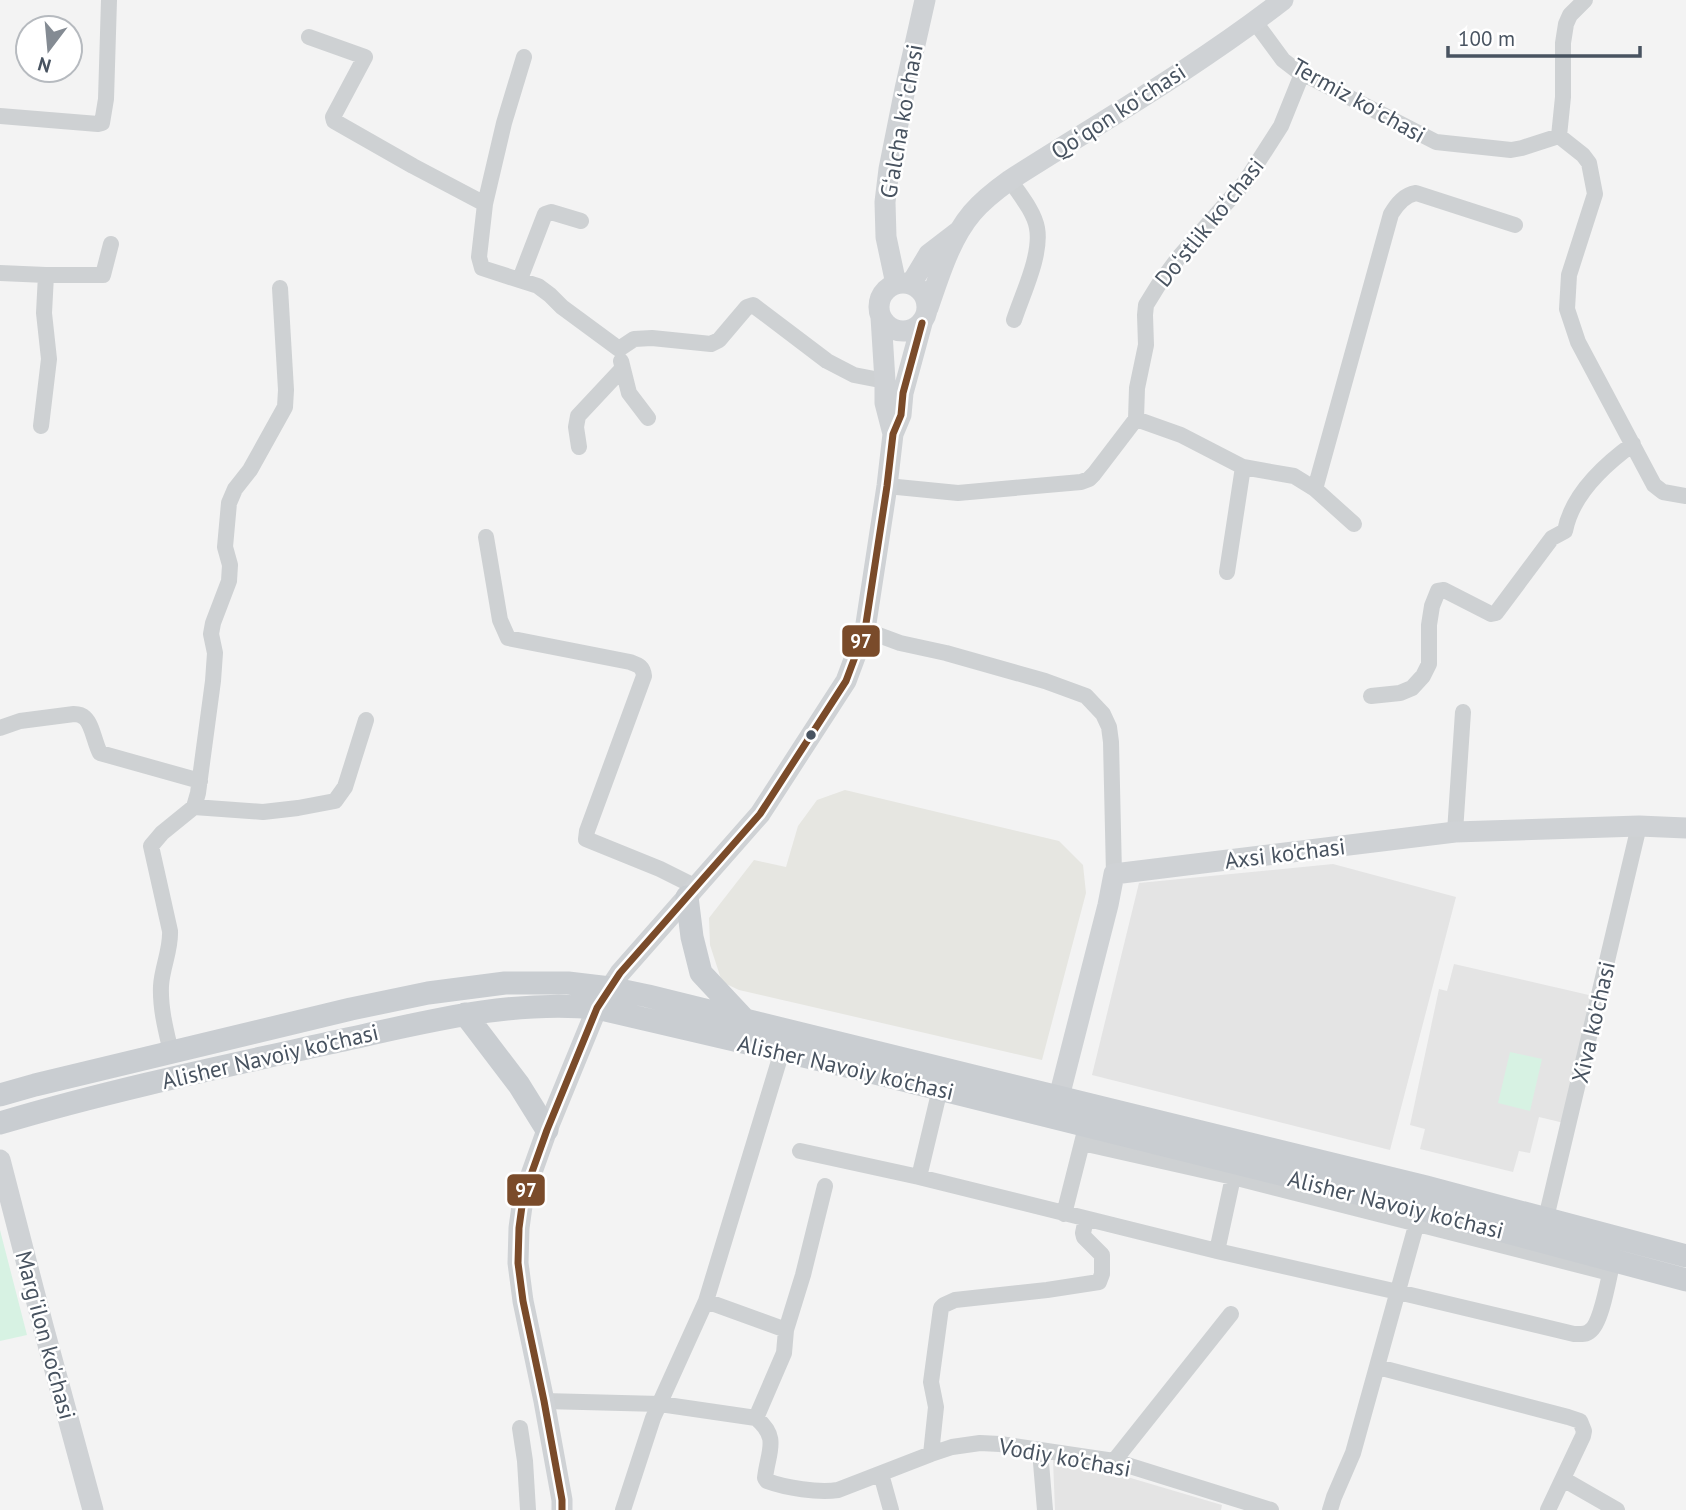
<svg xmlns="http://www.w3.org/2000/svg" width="1686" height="1510" viewBox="0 0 1686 1510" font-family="'PT Sans',sans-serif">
<rect width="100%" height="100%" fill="#f3f3f3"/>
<!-- commercial -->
<path fill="#e6e6e1" d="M845,790L1059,841L1083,865L1086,893L1042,1060L739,990L722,982L710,945L709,918L754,860L786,867L798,826L817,800Z"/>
<!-- education -->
<path fill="#e4e4e4" d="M1333,864L1456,897L1390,1150L1092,1075L1139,883Z
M1454,964L1593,996L1564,1123L1539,1117L1530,1153L1519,1151L1513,1172L1420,1149L1425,1129L1410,1125L1439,989L1447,991Z
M1053,1460L1107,1471L1222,1505L1221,1510H1055Z"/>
<!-- green -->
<path fill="#d7f2e3" d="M1510,1052L1542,1059L1530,1111L1498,1103Z
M0,1230L27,1335L0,1341Z"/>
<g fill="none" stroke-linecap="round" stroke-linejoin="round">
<!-- street -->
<path stroke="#ced1d3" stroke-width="16" d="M1255,22L1283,60L1296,70L1436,142L1511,150L1522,148L1559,136L1583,155L1589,163L1595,194L1569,275L1567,309L1578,342L1654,485L1663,492L1686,496
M309,37L365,57L333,117L334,121L413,166L485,204L479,257L482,268L538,286L550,295L562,307L619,349L634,339L652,338L711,344L719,340L747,307L753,305L827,361L854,375L885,381
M0,116L98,124L102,123L106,99L109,0
M1559,136L1563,97V43L1566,24L1570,15L1585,0
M1010,180C1019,194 1034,211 1037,228C1042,255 1022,295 1014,320
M485,204L504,123L524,57
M0,273L46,275L44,313L49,359L41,426
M46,275H103L111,244
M520,279L545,214L551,212L581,221
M621,361L629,393L648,418
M1136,419L1137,388L1146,345L1145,315L1146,305L1159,284L1179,257L1245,182L1281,126L1302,74
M579,447L576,427L578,416L622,369
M887,486L958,493L1081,482L1089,479L1094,474L1136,419L1181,435L1243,467L1294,476L1315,489L1354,524
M1315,489L1391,214C1397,204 1404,195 1416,193L1515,225
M486,537L500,620L508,638L630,662C638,665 643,666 644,676L587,831L586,839L660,869L696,887
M1227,572L1243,467
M865,630L900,643L946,653L1045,681L1086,696L1103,714L1109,727L1111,742L1114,874
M1371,696L1400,693L1412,688L1423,676L1429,664V625L1432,606L1438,591L1444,590L1491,614L1496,613L1552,538L1565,531C1572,494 1604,465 1633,444
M0,728L20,721L74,714C78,714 82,715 85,718C92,724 95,744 100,753L200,781
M194,807L263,812L298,808L335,801L345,787L366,720
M1455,832L1463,712
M171,1052C166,1031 160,1008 161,986C162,967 171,950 170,931L151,846L162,833L194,807L198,793L213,681L215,653L211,634L213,623L229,581L230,565L225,547L229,503L235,489L250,470L285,407L286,390L280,288
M1082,1143L1233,1177L1610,1273
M800,1151L919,1177L1217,1251L1398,1292L1574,1334C1579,1334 1586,1335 1590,1331C1602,1323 1609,1275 1613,1260
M919,1177L940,1089
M1064,1214L1084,1135
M1546,1218L1639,826
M1217,1251L1235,1168
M706,1301L786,1330
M1378,1367L1568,1417L1580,1421L1584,1431L1583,1436L1548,1510
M544,1401L660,1404L756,1418C780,1438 768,1451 765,1478L767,1481C786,1488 818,1493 838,1490L931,1454L952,1447L980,1443L1000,1444L1114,1461L1271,1510
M756,1418L784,1353L786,1330L803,1275L825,1186
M520,1428L525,1461L528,1510
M1040,1451L1045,1510
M931,1454L936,1407L931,1382L941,1308L944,1305L955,1300L1047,1290L1099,1282L1102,1274V1255L1084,1237L1083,1233L1086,1219
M1114,1461L1231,1314
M881,1474L891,1510
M1563,1479L1617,1510
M623,1510L653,1418L706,1301L782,1051
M1330,1510L1334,1497L1353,1453L1419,1215"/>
<!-- secondary -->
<path stroke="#cfd2d5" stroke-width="21" d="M879 307a24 24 0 1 1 48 0a24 24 0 1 1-48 0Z
M896,284L886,237L885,202L889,169L905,89L925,0
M911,284L929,254L959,231
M928,308C939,276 950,239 972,213C983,200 996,190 1010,180C1101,122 1198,66 1283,0
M881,317L885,381V403L893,434
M1059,1097L1108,905L1114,874L1455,832L1639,826L1686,828
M0,1160L43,1326L93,1510
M562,1510V1500L544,1401L523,1301L518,1263L519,1228L522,1206L527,1186L547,1130L597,1008L620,973L760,814L846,681L865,630L887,486L893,434L901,415L903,393L922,323"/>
<!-- primary -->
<path stroke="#c9cdd1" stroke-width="23" d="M687,897L692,937L701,973L745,1020
M465,1014L519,1085L547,1130
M0,1095L35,1085L351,1009L428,993L505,983H568L610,988L648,996L859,1048L1426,1187L1686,1256
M0,1123C107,1091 216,1068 325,1044C415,1025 504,999 597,1008L855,1068L1421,1209L1686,1280"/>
<defs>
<path id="bus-1" d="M562,1510V1500L544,1401L523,1301L518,1263L519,1228L522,1206L527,1186L547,1130L597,1008L620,973L760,814L846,681L865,630L887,486L893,434L901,415L903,393L922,323"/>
</defs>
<!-- bus-1 casing -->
<use href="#bus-1" stroke="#fff" stroke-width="12"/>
<!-- bus-1 -->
<use href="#bus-1" stroke="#7a4b2a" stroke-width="7"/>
</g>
<!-- markers -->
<circle fill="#485360" stroke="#fff" stroke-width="2.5" cx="811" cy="735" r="6"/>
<g text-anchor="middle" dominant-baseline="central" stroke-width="5" stroke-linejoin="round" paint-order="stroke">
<!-- street labels -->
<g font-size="23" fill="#485360" stroke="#fff">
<text transform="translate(1359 100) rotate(29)">Termiz koʻchasi</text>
<text transform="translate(1118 111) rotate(-33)">Qoʻqon koʻchasi</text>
<text transform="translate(901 121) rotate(-80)">Gʻalcha koʻchasi</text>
<text transform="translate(1209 222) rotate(-51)">Doʻstlik koʻchasi</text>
<text transform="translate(1285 853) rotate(-7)">Axsi ko'chasi</text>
<text transform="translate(1593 1022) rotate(-77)">Xiva ko'chasi</text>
<text transform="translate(270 1056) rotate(-13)">Alisher Navoiy ko'chasi</text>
<text transform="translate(846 1067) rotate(13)">Alisher Navoiy ko'chasi</text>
<text transform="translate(1396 1204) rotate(14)">Alisher Navoiy ko'chasi</text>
<text transform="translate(46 1335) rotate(75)">Marg'ilon ko'chasi</text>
<text transform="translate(1065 1457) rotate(10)">Vodiy ko'chasi</text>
</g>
</g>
<g stroke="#fff" stroke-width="2.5">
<rect x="841" y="624" width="40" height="34" rx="7" fill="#7a4b2a"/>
<rect x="506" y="1173" width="40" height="34" rx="7" fill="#7a4b2a"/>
</g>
<g font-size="19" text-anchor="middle" font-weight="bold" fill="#fff">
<text x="861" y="648">97</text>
<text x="526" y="1197">97</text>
</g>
<!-- north arrow -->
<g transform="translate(49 49) rotate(196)"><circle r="33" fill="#ffffff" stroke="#b6babf" stroke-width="2"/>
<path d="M0-5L12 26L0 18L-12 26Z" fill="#848b93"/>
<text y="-10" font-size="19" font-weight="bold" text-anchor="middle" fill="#485360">N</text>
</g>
<!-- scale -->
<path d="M1448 46v10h192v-10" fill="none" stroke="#485360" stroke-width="3.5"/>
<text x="1458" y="46" font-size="21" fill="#485360" stroke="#ffffff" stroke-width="5" paint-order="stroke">100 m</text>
</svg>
